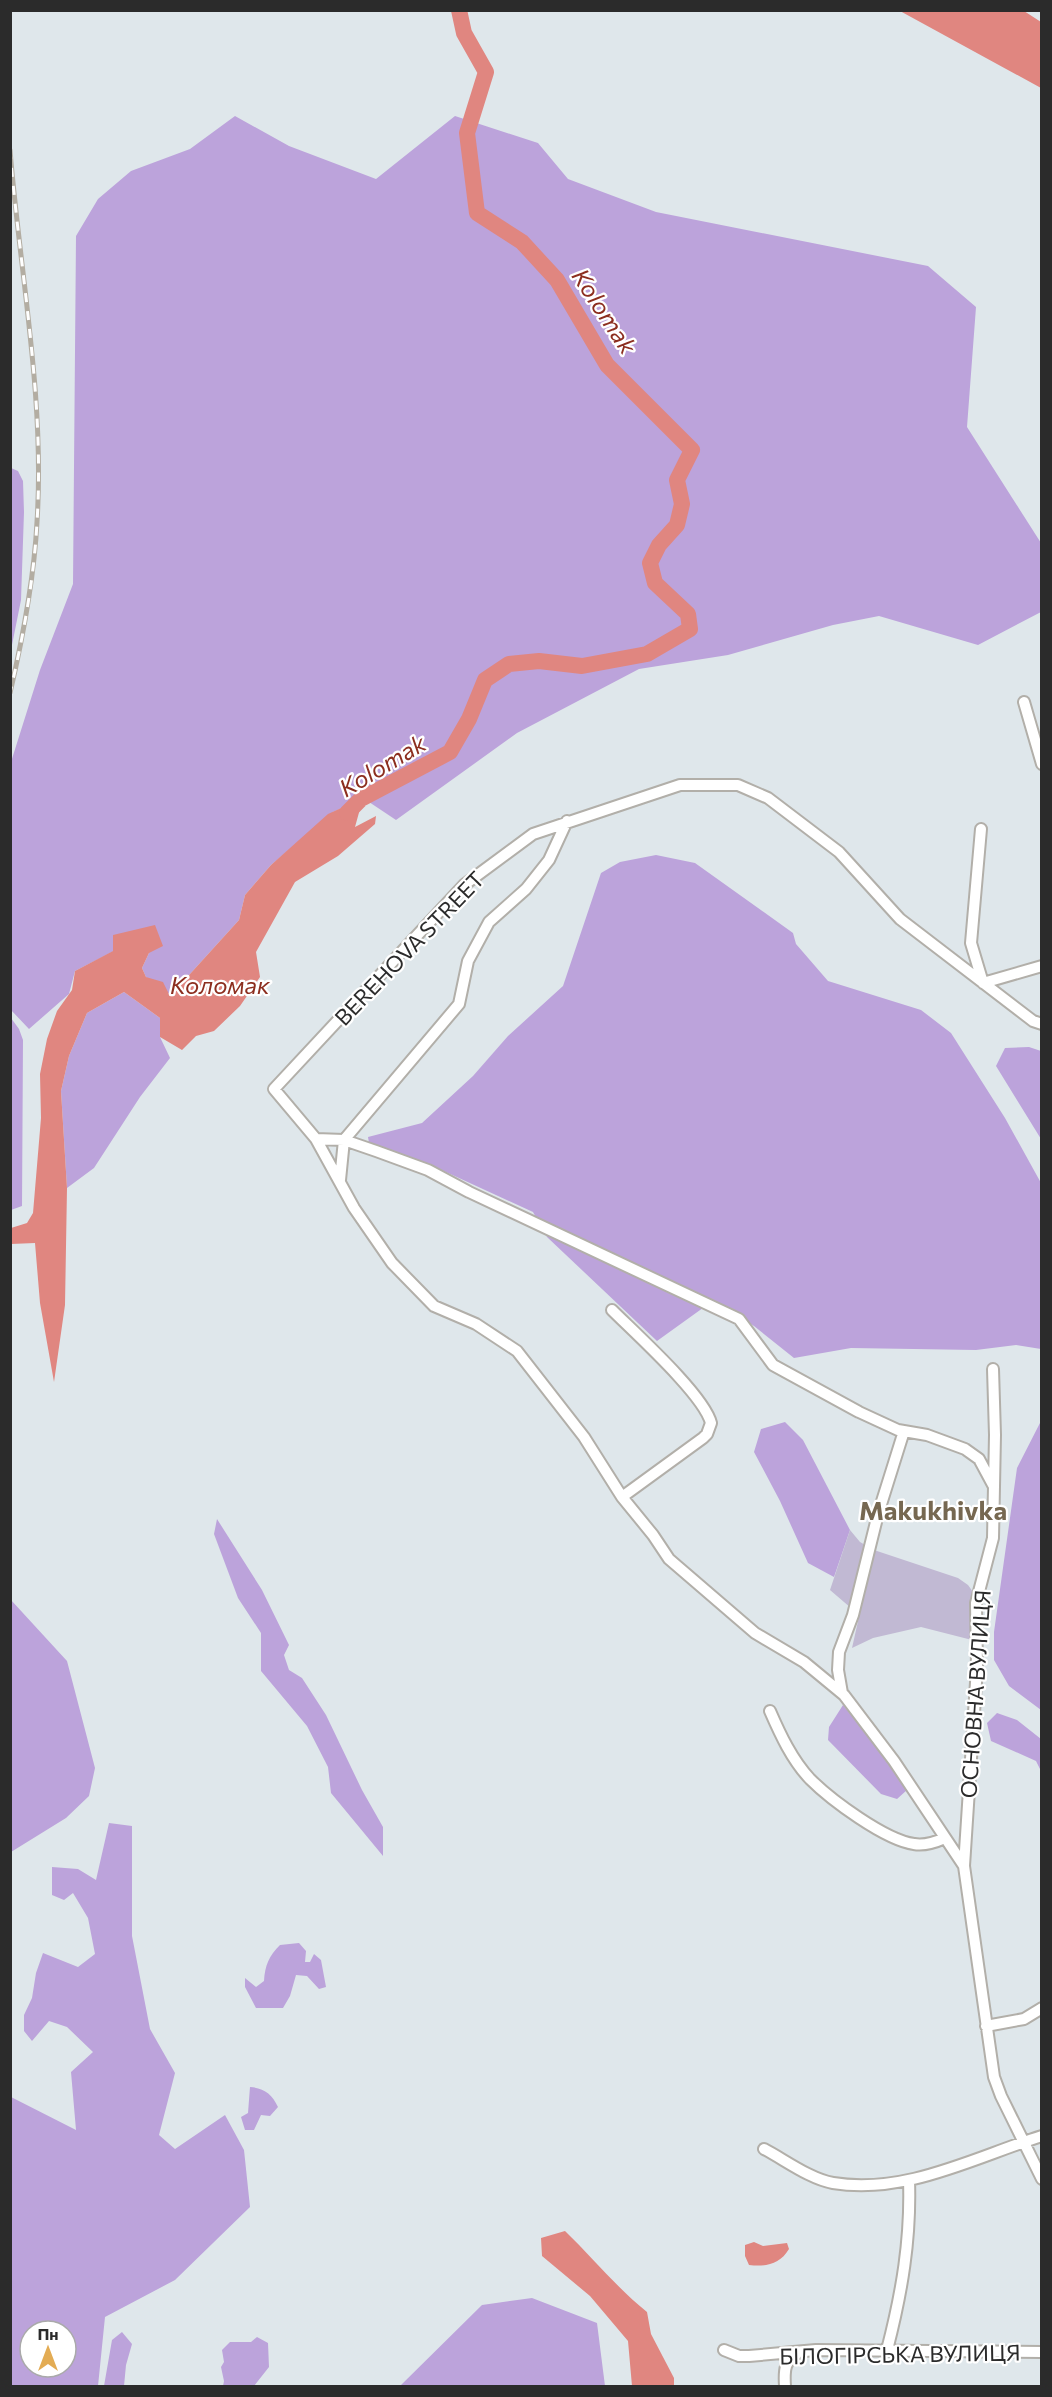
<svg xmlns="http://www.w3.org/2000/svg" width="1052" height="2397" viewBox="0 0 1052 2397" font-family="Commissioner,sans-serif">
<rect width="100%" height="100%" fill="#dfe7eb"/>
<!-- green -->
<path fill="#bca3db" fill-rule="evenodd" d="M235,116L289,146L376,179L455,116L538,143L568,179L656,212L928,266L976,307L967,427L1041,543V612L978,645L879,616L833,625L728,655L639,669L517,733L396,820L363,798L333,812L271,865L245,895L239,920L170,996L146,977L142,968L149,953L114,951L75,971L69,994L29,1029L11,1010V762L40,670L73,584L76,236L98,199L131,171L190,149Z
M11,468L18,471L23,481L24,512L21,600L11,650Z
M656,855L695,863L793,933L796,944L828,981L921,1010L951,1033L1005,1118L1041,1183V1349L1016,1345L976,1350L851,1348L794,1358L754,1326L714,1300L657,1341L547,1237L533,1212L435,1167L371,1155L368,1137L422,1123L473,1076L508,1036L563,986L601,873L620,862Z
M124,992L160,1018V1037L170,1058L140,1097L94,1168L67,1188L61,1091L69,1056L87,1013Z
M11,1018L19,1029L23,1040L22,1206L11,1210Z
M1029,1047L1041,1051V1139L996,1066L1005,1048Z
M1041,1421V1710L1009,1686L994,1660V1632L1017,1468Z
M785,1422L803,1440L850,1530L834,1577L808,1563L780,1501L754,1452L761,1429Z
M217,1519L262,1590L289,1645L284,1655L289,1670L302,1678L326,1715L362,1790L383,1827V1856L331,1793L328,1767L307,1726L261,1671V1633L238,1598L214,1534Z
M11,1600L67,1661L95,1768L89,1796L66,1818L11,1852Z
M843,1705L876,1745L907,1790L897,1799L881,1794L828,1740L829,1727Z
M997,1713L1017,1720L1041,1739V1771L1036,1761L991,1741L987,1723Z
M109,1823L132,1826V1936L150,2029L175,2073L159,2135L175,2149L225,2115L244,2150L250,2207L175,2280L105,2317L98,2386H11V2097L76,2130L71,2072L93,2052L67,2027L49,2021L32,2041L24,2031V2015L32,1998L36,1973L43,1953L78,1967L95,1954L88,1918L73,1893L64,1900L52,1895V1867L78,1869L96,1880ZM30,2331H66V2367H30Z
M299,1943L306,1951L305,1962H310L314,1954L321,1960L326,1987L319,1989L307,1976L296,1975L290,1996L283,2008H256L245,1987V1978L256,1987L264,1981C265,1965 269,1956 280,1945Z
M250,2087C264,2088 272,2094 278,2107L270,2116L261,2115L254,2130H245L241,2117L248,2113Z
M532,2298L597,2323L605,2386H400L482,2305Z
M122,2332L132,2344L126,2365L124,2386H104L112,2340Z
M257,2337L268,2343L269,2367L254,2386H223L224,2381L221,2367L224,2362L222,2350L230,2342H251Z"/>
<!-- cemetery -->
<path fill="#c1b9d3" d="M850,1530L860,1542L867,1546L851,1608L830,1590Z
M874,1550L958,1578L968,1585L973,1592L972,1640L921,1627L873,1638L852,1648Z"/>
<!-- water -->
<path fill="#e08680" d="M900,11H1024L1041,22V88Z
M363,798L355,827L376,816L375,824L338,856L295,882L256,952L260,977L240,1006L214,1031L196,1036L182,1050L160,1037V1018L124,992L87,1013L69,1056L61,1091L67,1188L65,1305L54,1382L40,1303L35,1243L11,1244V1228L27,1223L33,1213L41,1118L40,1074L47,1039L57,1011L72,990L75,971L113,951V935L155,925L163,946L149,953L142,968L146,977L163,982L170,996L239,920L245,895L271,865L328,814Z
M565,2231C592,2257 617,2288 647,2312L651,2334L674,2378V2386H632L628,2341L590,2296L542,2256L541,2238Z
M754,2242L763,2246L787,2243L789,2249C780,2264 767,2267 749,2265L745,2256V2245Z"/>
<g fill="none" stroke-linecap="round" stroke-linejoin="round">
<!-- river -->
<path stroke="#e08680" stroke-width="16" d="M347,813L361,799L450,752L469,719L485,680L509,664L539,661L582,666L647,654L690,629L688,614L655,583L650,563L659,545L677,525L682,504L677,480L692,450L607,365L557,280L522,242L477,213L467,133L486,72L464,33L459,10"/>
<defs>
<path id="minor" d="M1024,702L1042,764
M981,829L971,943L983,983L1042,966
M316,1139L344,1140L376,1151L428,1170L469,1192L739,1319L773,1365L859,1412L898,1430L927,1435L965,1449L979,1459L993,1485
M340,1180L344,1140L459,1004L468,961L489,922L526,889L549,860L567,821
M612,1310C635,1333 704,1395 711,1423L707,1434L703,1438L622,1497
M993,1369L995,1435L993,1538L976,1603L977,1667L964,1866L994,2077L1001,2096L1042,2179
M842,1693L838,1670L839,1652L853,1615L878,1514L904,1431
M770,1711C780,1734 792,1760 810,1779C831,1800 885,1840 914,1844C925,1846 936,1842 945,1838
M964,1866L894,1761L844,1695L804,1662L755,1633L669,1559L653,1535L622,1497L584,1437L517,1351L476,1324L434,1306L392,1263L354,1208L316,1139L274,1089L464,885L533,834L680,785H738L768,798L839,852L900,919L1033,1021L1042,1024
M986,2026L1024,2019L1042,2008
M764,2149C785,2160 810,2179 833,2183C906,2195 975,2157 1042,2136
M724,2350L739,2356H749L816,2350L1042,2352
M887,2350C902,2292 911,2239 909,2180
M785,2386C784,2371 784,2359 800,2352"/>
</defs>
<!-- minor casing -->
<use href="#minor" stroke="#b2afa9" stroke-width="14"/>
<!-- minor -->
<use href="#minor" stroke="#fff" stroke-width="10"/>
<defs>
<path id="rail" d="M10,150C20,274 45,398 37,522C34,580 23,637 10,693"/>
</defs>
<!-- rail casing -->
<use href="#rail" stroke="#b3ada2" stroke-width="5"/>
<!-- rail -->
<use href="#rail" stroke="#fff" stroke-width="3" stroke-dasharray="9" stroke-linecap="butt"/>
</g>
<g text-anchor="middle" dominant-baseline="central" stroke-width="4.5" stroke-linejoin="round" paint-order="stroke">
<!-- street labels -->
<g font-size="22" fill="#2b2b2b" stroke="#fff">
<text transform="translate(409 948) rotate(-46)">BEREHOVA STREET</text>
<text transform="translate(975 1694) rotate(-86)">ОСНОВНА ВУЛИЦЯ</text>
<text transform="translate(900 2354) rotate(-1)">БІЛОГІРСЬКА ВУЛИЦЯ</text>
</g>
<!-- water labels -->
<g font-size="24" font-style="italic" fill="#8c2e1f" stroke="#fff">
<text transform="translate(605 311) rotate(57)">Kolomak</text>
<text transform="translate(382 765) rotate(-31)">Kolomak</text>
<text x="220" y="984">Коломак</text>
</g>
<!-- quarter labels -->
<g font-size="26" font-weight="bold" fill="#766851" stroke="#fff">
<text x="933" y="1509">Makukhivka</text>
</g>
</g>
<!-- border -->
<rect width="1052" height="2397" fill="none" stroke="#2b2b2b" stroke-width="24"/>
<!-- north arrow -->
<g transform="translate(48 2349)"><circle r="28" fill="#ffffff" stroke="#aaaaaa" stroke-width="1.5"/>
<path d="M0-4.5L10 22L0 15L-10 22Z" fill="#e3ac54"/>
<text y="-9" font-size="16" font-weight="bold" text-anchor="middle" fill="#2b2b2b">Пн</text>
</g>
</svg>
